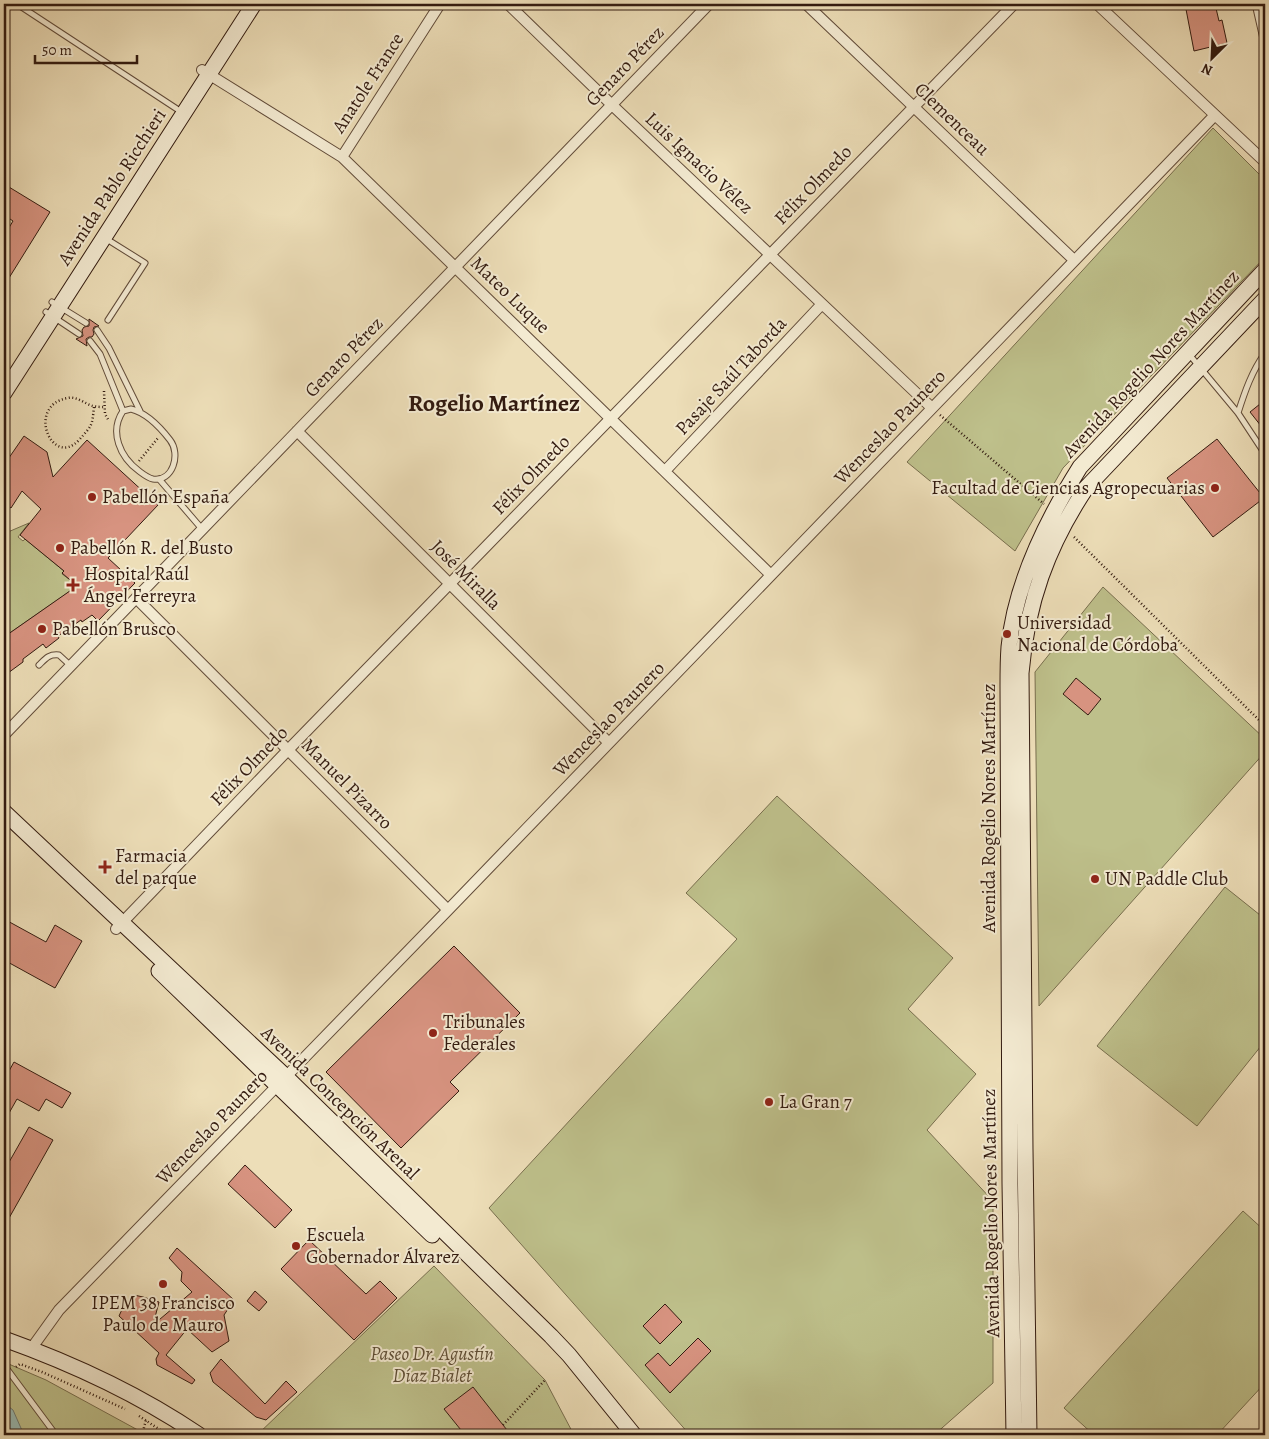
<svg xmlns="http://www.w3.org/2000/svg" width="1269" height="1439" viewBox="0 0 1269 1439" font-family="Alegreya,serif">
<rect width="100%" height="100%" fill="#eddeb8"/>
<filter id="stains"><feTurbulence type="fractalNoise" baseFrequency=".004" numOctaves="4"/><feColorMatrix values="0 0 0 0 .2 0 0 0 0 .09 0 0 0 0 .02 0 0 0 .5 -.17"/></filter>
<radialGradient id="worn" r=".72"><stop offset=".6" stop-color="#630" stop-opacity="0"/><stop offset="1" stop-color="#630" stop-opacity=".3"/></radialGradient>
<!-- green -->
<path fill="#bec08b" stroke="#786e4e" d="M1213,128L1265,180V257L1063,468L1015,551L907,462Z
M29,523L18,537L23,541L25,539L64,571L62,574L76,584L69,592L4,637V544L8,532Z
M1103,587L1265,739V752L1039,1006L1035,672Z
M777,796L953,958L908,1009L976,1074L927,1130L993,1201V1383L934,1435H690L489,1208L737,939L686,893Z
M1225,887L1265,919V1041L1197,1126L1097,1046Z
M1243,1211L1265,1231V1383L1217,1435H1094L1064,1408Z
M434,1266L545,1380L574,1435H257Z
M4,1362L46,1380L147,1435H4Z"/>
<!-- water -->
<path fill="#9abbb4" stroke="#717b72" d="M4,1403L13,1410L24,1435H4Z"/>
<!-- building -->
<path fill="#d79380" stroke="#331b10" d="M1185,4H1215L1219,21L1222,20L1227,43L1194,51Z
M4,184L50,212L4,286V236L13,221L4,215Z
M89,319L99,326L94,327L93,330L94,334L92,337H89L86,339L87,346L76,339L83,336L82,330L84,327L89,326Z
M1265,400V431L1250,412Z
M24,436L47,452L53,477L87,440L158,505L108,558L135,583L98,621L92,615L82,622L81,620L58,636L59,638L46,648L43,644L23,659V662L8,673L4,667V637L77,586L62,573L64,571L20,535L41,509L22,491L11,508L4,503V465Z
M1217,439L1264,498L1213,537L1167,478Z
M1076,678L1101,699L1088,715L1063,694Z
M4,919L46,942L55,925L82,941L55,988L4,960Z
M454,946L520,1013L450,1082L459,1091L401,1148L326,1072Z
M14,1062L71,1093L62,1108L46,1099L39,1111L17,1099L4,1122V1080Z
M29,1127L53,1140L4,1227V1171Z
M245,1165L292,1210L275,1228L228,1184Z
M309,1240L366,1294L380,1281L397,1298L354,1340L281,1269Z
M177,1248L234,1300L224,1315L229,1341L212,1352L187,1329L166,1355L195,1380L192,1384L157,1365L156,1359L159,1353L119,1316L124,1305L134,1295L143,1297L159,1302L153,1325L192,1292L181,1281L182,1272L169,1258Z
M255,1291L267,1302L259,1311L247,1301Z
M665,1304L682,1322L660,1344L643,1326Z
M698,1338L711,1351L670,1393L645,1365L658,1353L670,1366Z
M221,1359L265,1404L286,1381L297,1392L266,1420L256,1417L213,1382L210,1373Z
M473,1387L503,1425L511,1435H465L444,1409Z"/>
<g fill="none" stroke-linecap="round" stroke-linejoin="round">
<defs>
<path id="lane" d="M17,4L177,109
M1255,4L1263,39L1265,41
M105,238L145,263L108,320
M52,302L86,323
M46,312L79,334
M97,330L109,348L140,411
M90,341L100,354L123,411
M1188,353L1238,413L1265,454
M131,409C147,413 160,427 170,440C181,454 173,482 153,479C148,478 143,474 139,471C120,457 109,432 123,411Z
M1238,413C1245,391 1252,371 1265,353
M159,479L202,529
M39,665C46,658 49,654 59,655L71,666
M4,1360L7,1369L56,1435
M177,1435L181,1426"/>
<path id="street" d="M508,4L612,105L932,408
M806,4L1074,260
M1097,4L1265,162
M202,70L342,157L771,575
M342,157L440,4
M297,431L609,743
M665,471L822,304
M136,598L448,910
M4,735L709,4
M116,929L288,750L1014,4
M31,1349L59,1310L448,910L1215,115"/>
<path id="secondary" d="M4,393L254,4
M4,812L286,1077L551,1336L569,1355L634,1435
M159,971L432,1235
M4,1339C71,1363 140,1395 199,1435
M1014,1435L1010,1183L1008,686C1008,673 1008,660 1009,647C1015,583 1046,521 1080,467L1265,270
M1029,1435L1025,1149L1021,673C1027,603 1047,547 1086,488L1265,299"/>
</defs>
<!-- lane casing -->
<use href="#lane" stroke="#624c3a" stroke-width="7"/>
<!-- street casing -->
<use href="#street" stroke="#624c3a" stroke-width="12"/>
<!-- secondary casing -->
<use href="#secondary" stroke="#331b10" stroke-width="17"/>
<!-- path -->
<path stroke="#331b10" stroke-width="2.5" stroke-dasharray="1 2.5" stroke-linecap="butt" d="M104,391L105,414L109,421
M94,407C92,427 92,425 79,440C52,469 25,405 68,398C77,396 85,404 93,406C97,407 101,407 104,407
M940,415L1044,504
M139,461L158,438
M1074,537L1265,726
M16,1367L20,1364L42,1372L125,1409
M139,1416L168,1435
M503,1425L545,1380
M142,1435L146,1420"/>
<!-- lane -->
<use href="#lane" stroke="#f3ead1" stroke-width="5"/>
<!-- street -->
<use href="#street" stroke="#f3ead1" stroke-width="10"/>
<!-- secondary -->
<use href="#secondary" stroke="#f3ead1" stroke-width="15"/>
</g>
<!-- markers -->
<g fill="#8f2418" stroke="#f3ead1" stroke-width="2">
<circle cx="1215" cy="488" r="5"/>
<circle cx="92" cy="497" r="5"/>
<circle cx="60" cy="548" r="5"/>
<path d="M70.5 577.5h5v5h5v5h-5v5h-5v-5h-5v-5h5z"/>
<circle cx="42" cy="629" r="5"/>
<circle cx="1007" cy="634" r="5"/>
<path d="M102.5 859.5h5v5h5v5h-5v5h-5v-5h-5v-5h5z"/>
<circle cx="1095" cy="879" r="5"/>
<circle cx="433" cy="1033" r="5"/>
<circle cx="769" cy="1102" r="5"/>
<circle cx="296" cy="1246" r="5"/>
<circle cx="163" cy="1284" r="5"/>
</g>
<g text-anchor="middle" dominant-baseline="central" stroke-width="4" stroke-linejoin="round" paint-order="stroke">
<!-- street labels -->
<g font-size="19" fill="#331b10" stroke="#f3ead1">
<text transform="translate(625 66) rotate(-46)">Genaro Pérez</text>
<text transform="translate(368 83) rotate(-57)">Anatole France</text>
<text transform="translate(952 119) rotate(44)">Clemenceau</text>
<text transform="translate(699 163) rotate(43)">Luis Ignacio Vélez</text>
<text transform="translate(813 185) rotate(-46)">Félix Olmedo</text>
<text transform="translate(112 187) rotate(-57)">Avenida Pablo Ricchieri</text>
<text transform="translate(510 295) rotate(44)">Mateo Luque</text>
<text transform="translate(344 357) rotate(-46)">Genaro Pérez</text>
<text transform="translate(1151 364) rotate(-47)">Avenida Rogelio Nores Martínez</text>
<text transform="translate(731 376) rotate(-47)">Pasaje Saúl Taborda</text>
<text transform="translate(890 427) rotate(-46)">Wenceslao Paunero</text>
<text transform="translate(531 475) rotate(-46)">Félix Olmedo</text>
<text transform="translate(466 575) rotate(45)">José Miralla</text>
<text transform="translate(609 719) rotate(-46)">Wenceslao Paunero</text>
<text transform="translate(249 766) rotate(-46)">Félix Olmedo</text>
<text transform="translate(347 784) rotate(45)">Manuel Pizarro</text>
<text transform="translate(989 808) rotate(-90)">Avenida Rogelio Nores Martínez</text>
<text transform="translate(340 1103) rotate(44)">Avenida Concepción Arenal</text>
<text transform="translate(212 1127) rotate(-46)">Wenceslao Paunero</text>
<text transform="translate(991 1213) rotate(-91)">Avenida Rogelio Nores Martínez</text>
</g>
<!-- poi labels -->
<g font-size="19" fill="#331b10" stroke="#f3ead1" text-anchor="start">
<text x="1205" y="488" text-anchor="end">Facultad de Ciencias Agropecuarias</text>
<text x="102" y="497">Pabellón España</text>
<text x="70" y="548">Pabellón R. del Busto</text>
<text x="84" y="574">Hospital Raúl<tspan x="84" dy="22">Ángel Ferreyra</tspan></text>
<text x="1017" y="623">Universidad<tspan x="1017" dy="22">Nacional de Córdoba</tspan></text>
<text x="52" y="629">Pabellón Brusco</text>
<text x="115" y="856">Farmacia<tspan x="115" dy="22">del parque</tspan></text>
<text x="1105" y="879">UN Paddle Club</text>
<text x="443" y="1022">Tribunales<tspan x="443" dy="22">Federales</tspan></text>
<text x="779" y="1102">La Gran 7</text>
<text x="306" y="1235">Escuela<tspan x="306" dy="22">Gobernador Álvarez</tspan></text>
<text x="163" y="1303" text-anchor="middle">IPEM 38 Francisco<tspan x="163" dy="22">Paulo de Mauro</tspan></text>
</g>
<!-- park labels -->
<g font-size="19" font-style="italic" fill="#5d4d35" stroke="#f3ead1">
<text x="432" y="1354">Paseo Dr. Agustín<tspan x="432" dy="22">Díaz Bialet</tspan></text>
</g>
<!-- district labels -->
<g font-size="24" font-weight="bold" fill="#331b10" stroke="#f3ead1">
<text x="494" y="403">Rogelio Martínez</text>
</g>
</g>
<!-- margin -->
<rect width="1269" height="1439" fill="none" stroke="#eddeb8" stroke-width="20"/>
<rect x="5" y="5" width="1259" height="1429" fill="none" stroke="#331b10" stroke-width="2.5"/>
<rect x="10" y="10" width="1249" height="1419" fill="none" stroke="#331b10"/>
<!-- north arrow -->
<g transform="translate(1212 58) rotate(204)" stroke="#f3ead1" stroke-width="4" paint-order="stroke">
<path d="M0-4L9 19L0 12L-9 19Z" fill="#331b10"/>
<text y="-8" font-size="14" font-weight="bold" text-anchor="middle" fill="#331b10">N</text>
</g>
<!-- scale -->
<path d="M35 55v8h102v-8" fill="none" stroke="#331b10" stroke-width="2.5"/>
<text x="42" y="55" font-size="15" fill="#331b10" stroke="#f3ead1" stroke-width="4" paint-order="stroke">50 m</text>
<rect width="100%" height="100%" filter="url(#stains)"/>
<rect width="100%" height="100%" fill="url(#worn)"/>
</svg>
